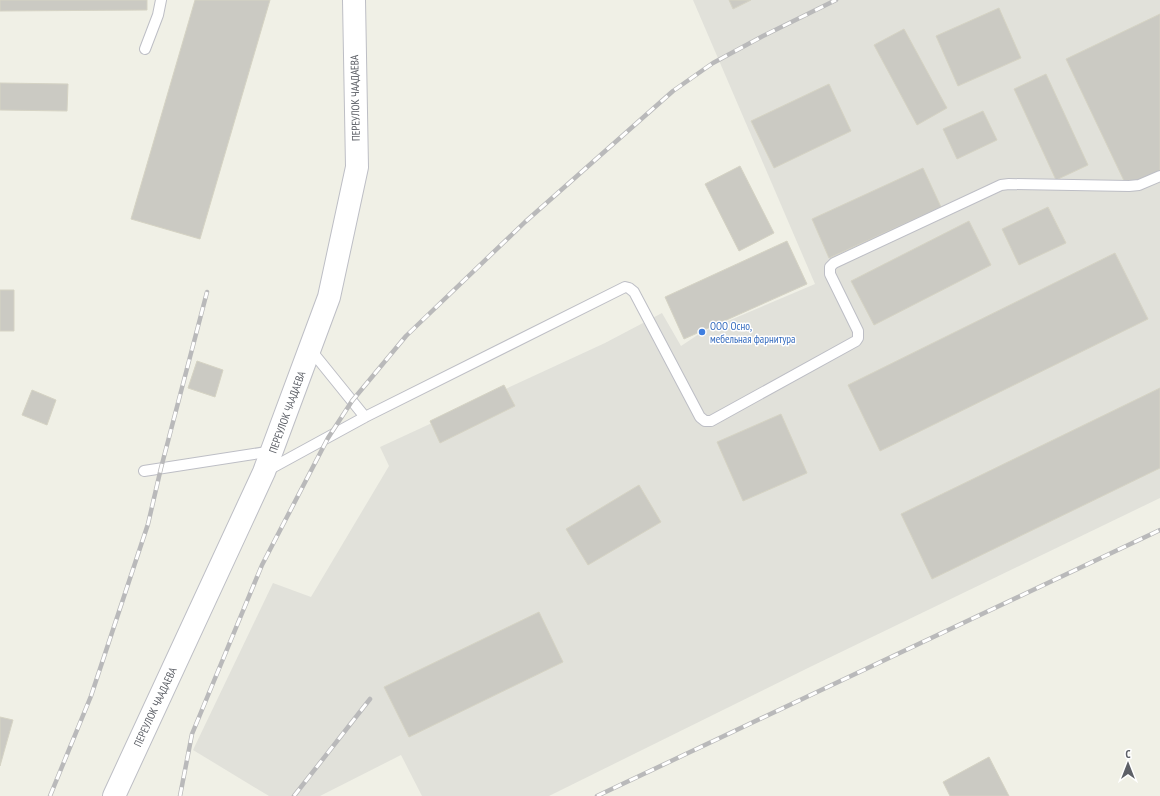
<svg xmlns="http://www.w3.org/2000/svg" width="1160" height="796" viewBox="0 0 1160 796" font-family="'PT Sans Narrow',sans-serif">
<rect width="100%" height="100%" fill="#f0f0e6"/>
<!-- industrial -->
<path fill="#e1e1da" d="M693,0H1160V498L810,667L549,796H422L401,755L320,796H269L193,750L273,583L311,597L389,466L380,447L605,343L662,313L681,346L702,332L815,284Z"/>
<!-- building -->
<path fill="#cbcac3" stroke="#d5d3c4" d="M0,0H147V10L0,11Z
M195,0H270L200,239L131,219Z
M729,0H751L733,9Z
M999,8L1021,58L958,86L936,36Z
M1160,14V171L1127,187L1066,59Z
M904,29L947,108L917,125L874,45Z
M1046,74L1088,165L1056,180L1014,89Z
M0,83L68,84L67,111L0,110Z
M829,84L851,131L774,168L751,121Z
M983,111L997,140L957,159L943,129Z
M740,166L774,233L739,251L705,184Z
M923,168L941,207L829,258L812,219Z
M1048,207L1066,243L1019,265L1002,229Z
M969,221L991,265L874,325L851,281Z
M787,241L807,284L684,339L665,297Z
M1115,253L1148,319L880,451L848,385Z
M0,290H14V331H0Z
M197,361L223,370L215,397L188,388Z
M504,385L515,406L440,443L430,421Z
M1160,388V468L932,579L901,514Z
M32,390L56,400L47,425L22,415Z
M781,414L807,473L743,501L717,442Z
M639,485L661,522L588,565L566,529Z
M539,612L563,662L409,737L384,687Z
M0,717L13,720L0,766Z
M989,757L1009,796H950L943,782Z"/>
<g fill="none" stroke-linecap="round" stroke-linejoin="round">
<defs>
<path id="service" d="M145,49L158,15L161,0
M310,349L365,417
M268,470L365,417L625,287L629,288L634,292L700,417L705,421H711L856,341L858,338V331L830,274V267L834,263L1001,185L1009,184L1129,186L1139,185L1160,176
M144,471L273,451"/>
<path id="tertiary" d="M114,796L264,472L329,297L357,167L354,0"/>
</defs>
<!-- service casing -->
<use href="#service" stroke="#bdbec5" stroke-width="12"/>
<!-- tertiary casing -->
<use href="#tertiary" stroke="#bdbec5" stroke-width="24"/>
<!-- service -->
<use href="#service" stroke="#fff" stroke-width="10"/>
<!-- tertiary -->
<use href="#tertiary" stroke="#fff" stroke-width="22"/>
<defs>
<path id="rail" d="M50,796L91,696L148,524L161,468L207,292
M180,796L192,734L262,565L328,438L352,401L406,336L525,222L673,91L713,63L763,36L836,0
M294,796L370,699
M597,796L1160,530"/>
</defs>
<!-- rail casing -->
<use href="#rail" stroke="#b9b9ba" stroke-width="4.5"/>
<!-- rail -->
<use href="#rail" stroke="#fff" stroke-width="3" stroke-dasharray="9" stroke-linecap="butt"/>
</g>
<!-- markers -->
<circle fill="#3f7fe0" stroke="#fff" stroke-width="1.5" cx="702" cy="332" r="4"/>
<g text-anchor="middle" dominant-baseline="central" stroke-width="3" stroke-linejoin="round" paint-order="stroke">
<!-- street labels -->
<g font-size="11" fill="#5d6067" stroke="#fff">
<text transform="translate(355 98) rotate(-91)">ПЕРЕУЛОК ЧААДАЕВА</text>
<text transform="translate(287 412) rotate(-70)">ПЕРЕУЛОК ЧААДАЕВА</text>
<text transform="translate(155 707) rotate(-65)">ПЕРЕУЛОК ЧААДАЕВА</text>
</g>
<!-- shop labels -->
<g font-size="11" fill="#366cbe" stroke="#fff" text-anchor="start">
<text x="710" y="326">ООО Осно,<tspan x="710" dy="13">мебельная фарнитура</tspan></text>
</g>
</g>
<!-- north arrow -->
<g transform="translate(1128 764)" stroke="#ffffff" stroke-width="3" paint-order="stroke">
<path d="M0-3L7 15L0 10L-7 15Z" fill="#5d6067"/>
<text y="-6" font-size="11" font-weight="bold" text-anchor="middle" fill="#5d6067">С</text>
</g>
</svg>
